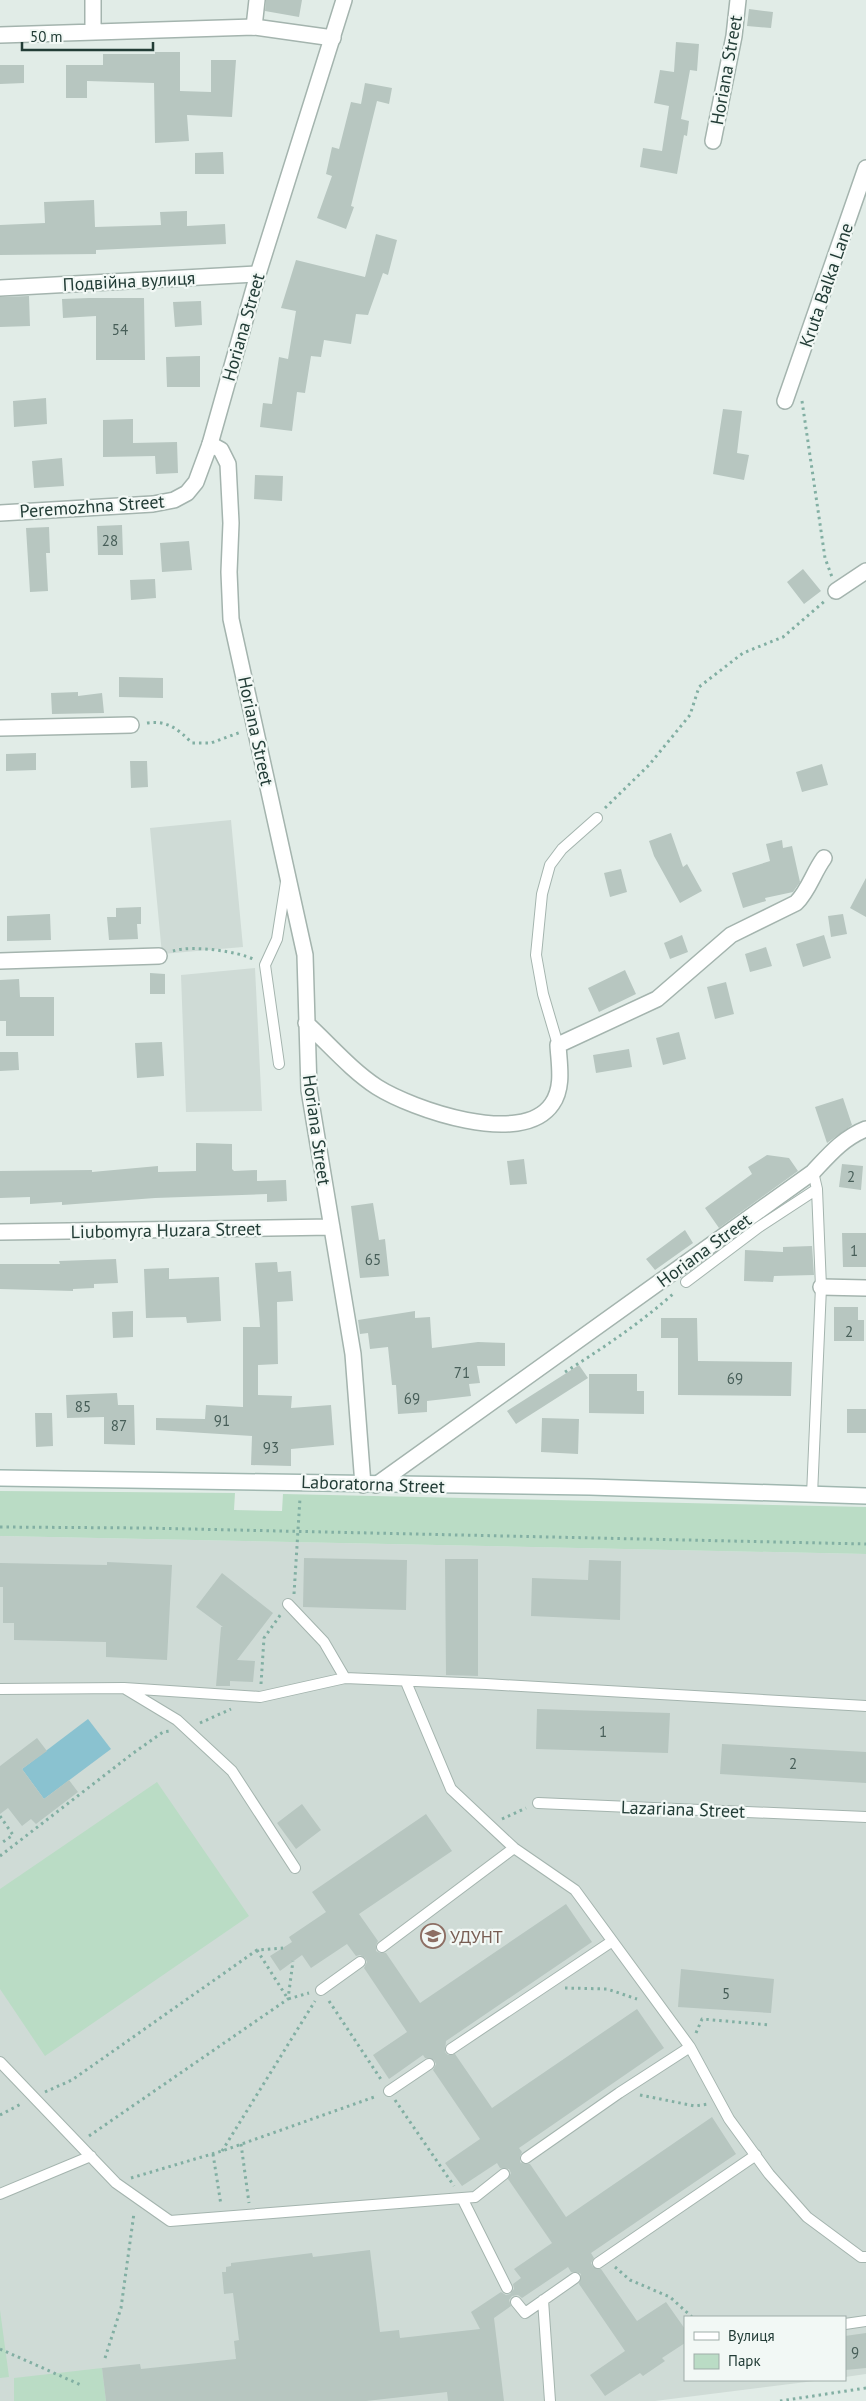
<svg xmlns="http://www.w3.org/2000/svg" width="866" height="2401" viewBox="0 0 866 2401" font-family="'PT Sans',sans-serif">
<rect width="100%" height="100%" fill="#e1ece7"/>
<!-- built -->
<path fill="#cfdbd6" d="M231,820L243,947L162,954L150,828Z
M255,968L262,1111L186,1112L181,975Z
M0,1536L866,1554V2374L845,2377V2317H685V2380H822L655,2401H0Z"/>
<!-- green -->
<path fill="#badcc5" d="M0,1491L235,1493L234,1510L282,1511L283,1494L866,1507V1554L0,1536Z
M157,1782L249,1916L45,2056L0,1989V1889Z
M0,2310L9,2377L0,2378Z
M102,2368L106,2401H14V2378Z"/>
<!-- water -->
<path fill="#8ac2d0" d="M88,1719L111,1749L44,1799L22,1769Z"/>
<!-- building -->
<path fill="#b7c6c0" d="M266,0H302L299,17L265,11Z
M749,9L773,12L771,28L747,26Z
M676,42L699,44L697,71L690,70L681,119L689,121L687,136L684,135L677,174L640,167L643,148L662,151L669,106L654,103L660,70L674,72Z
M155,52H180V91L211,92V60H236L232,117L187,115L189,141L155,143L154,83L87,81V98H66V65H103V54H155Z
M0,65H24V83L0,84Z
M365,83L392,88L389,104L377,101L351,206L354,207L346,229L317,218L332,176L326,174L332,147L339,149L351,102L361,104Z
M223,152L224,174H195V153Z
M94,200L95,227L161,225L160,212L187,211V226L225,224L226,244L96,250V254L0,255V225L45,223L44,202Z
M376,234L397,240L388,275L383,273L368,315L356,314L351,344L324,340L321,357L311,356L305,393L297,392L292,431L260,427L263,403L272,404L279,357L288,359L296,311L281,308L296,260L365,277Z
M29,296L30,326L0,327V297Z
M89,298H144L145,360H96V316L63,318L62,299Z
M201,301L202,325L175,327L173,302Z
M200,356V387H167L166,357Z
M46,398L47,424L14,427L13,401Z
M723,409L742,411L737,453L749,455L744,480L713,474Z
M133,419V443L177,442L178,473L156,474L155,456L103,457V420Z
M62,458L64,486L34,488L32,461Z
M255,475L283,476L282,501L254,499Z
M122,525L123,555H98L97,526Z
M49,527L50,553H46L48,591L30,592L26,528Z
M189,541L192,570L162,572L160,543Z
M803,569L821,591L804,604L787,582Z
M155,579L156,598L131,600L130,580Z
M119,677L163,678V698L119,697Z
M78,692V696L102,693L104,713L52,714L51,693Z
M36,753V770L6,771V754Z
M130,761H147L148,787L131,788Z
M822,764L828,785L802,792L796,772Z
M671,833L683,867L687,864L702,891L680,903L654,856L649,841Z
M782,840L783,848L792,846L800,882L793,892L765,898L766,901L743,908L732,873L770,861L766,844Z
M621,869L627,892L610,897L604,873Z
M866,878V917L850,908Z
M141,907V924H137L138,939L109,940L107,917H116V908Z
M50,914L51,940L7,941V916Z
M843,914L847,934L831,937L828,916Z
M682,935L688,952L670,959L664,943Z
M824,935L831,958L803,967L796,944Z
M766,947L772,966L750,972L745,954Z
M625,970L636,994L599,1012L588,988Z
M150,973L165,974V994H150Z
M19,979L20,997H54V1036H6V1021H0V980Z
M726,982L734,1014L715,1019L707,987Z
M679,1032L686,1059L663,1065L656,1038Z
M162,1042L164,1076L137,1078L135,1043Z
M629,1049L632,1067L596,1073L593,1055Z
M0,1052H18L19,1070L0,1071Z
M843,1098L852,1125L827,1143L815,1107Z
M196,1143L232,1144V1169L234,1171L257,1170V1181L286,1180L287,1201L267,1202V1194L155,1198L62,1205V1202L30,1204V1197L0,1198V1171L92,1170V1172L158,1166V1172L196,1171Z
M767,1155L789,1158L798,1171L719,1228L705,1208L752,1174L748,1167Z
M524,1159L527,1184L510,1185L507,1161Z
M842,1164L863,1166L861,1190L839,1187Z
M373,1203L379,1240L385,1239L389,1276L360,1278L351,1206Z
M685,1230L693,1243L655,1270L646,1259Z
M842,1233H866V1267H843Z
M812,1246L814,1275L774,1276L773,1282L744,1281L745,1250L783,1252V1247Z
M116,1259L118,1283L94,1284V1288L73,1289V1291L0,1289V1264H60L59,1261Z
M277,1262L278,1272L291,1271L293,1301L277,1302L278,1364L258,1365V1395L292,1396L291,1408L331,1405L334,1445L291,1449V1466L251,1465L252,1436L156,1430V1418L205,1419L206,1405L243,1407V1327H260L255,1263Z
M169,1268V1279L219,1277L221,1321L187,1323L186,1317L146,1318L144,1269Z
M834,1307H858V1320H864V1341H834Z
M133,1311V1337L113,1338L112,1312Z
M415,1311V1318L430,1317L432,1348L478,1342L505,1343V1366H477L480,1383L469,1384L471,1396L427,1401V1412L398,1414L396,1385H392L388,1347L370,1349L368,1333L360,1334L358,1320Z
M661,1318H697L698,1361L792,1362L791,1396L678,1395V1338H661Z
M579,1365L588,1378L516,1424L507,1411Z
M589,1374H637V1391H644V1414L589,1413Z
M117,1393L118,1405H134L135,1445L104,1444V1417L67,1418L66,1395Z
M847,1409H866V1433H847Z
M35,1413H52L53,1446L36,1447Z
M542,1418L579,1419L578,1454L541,1452Z
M304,1558L407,1560L406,1610L303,1607Z
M445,1559H478V1676L446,1675Z
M589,1560L621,1561L620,1620L531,1616L532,1578L588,1580Z
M107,1562L172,1565L167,1660L106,1657V1642L14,1640V1623H3V1587H0V1563L107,1565Z
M222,1573L273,1613L237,1660L255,1661L253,1682L230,1681V1686H216L221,1627H223L196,1607Z
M537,1709L670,1713L668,1753L536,1749Z
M37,1738L47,1751L22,1769L44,1799L69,1780L78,1792L36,1824L31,1819L22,1826L8,1808L0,1814V1766Z
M722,1744L866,1752V1783L720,1774Z
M302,1804L321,1830L296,1849L277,1823Z
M426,1814L452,1851L359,1914L378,1941L376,1945V1951L380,1953H386L420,2003L566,1904L592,1942L446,2041L445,2052L448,2055L455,2054L492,2108L637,2009L664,2048L519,2148L522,2152L520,2156V2162L524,2164H530L566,2217L712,2117L736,2154L591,2253L594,2258L591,2263L593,2267L601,2269L637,2321L666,2302L685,2329V2343L662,2358L665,2361L643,2376L640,2373L605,2396L590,2375L625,2351L579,2284L581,2274L577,2272H571L568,2267L522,2298L518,2295L512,2296L509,2300L511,2306L494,2318L504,2401H448L447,2392L366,2401H106L102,2368L140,2364L141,2369L236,2359L234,2341L239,2340L233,2293L224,2294L222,2272H226V2267L231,2266V2263L312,2253L313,2257L370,2250L380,2332L399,2330L400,2338L480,2329L471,2312L501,2292L506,2295L510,2294L514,2289L513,2284L521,2278L514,2269L552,2243L508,2179L511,2173L509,2169L500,2168L497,2163L462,2186L445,2163L480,2139L433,2070L436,2064L434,2060L425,2058L423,2055L389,2079L373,2055L407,2032L364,1968L367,1962L365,1958L360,1955L356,1956L347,1944L311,1968L302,1955L280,1971L270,1956L292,1942L289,1937L326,1912L312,1892Z
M681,1969L774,1979L771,2013L678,2007Z
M866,2333V2368L845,2370V2336Z"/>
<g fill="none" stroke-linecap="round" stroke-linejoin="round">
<defs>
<path id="service" d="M558,1045L543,994L536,955L542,894L550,865L562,849L597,818
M279,1064L265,965L277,939L286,882
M686,1282L759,1227L817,1189
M812,1495L821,1287L817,1189L813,1172
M288,1604L324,1642L345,1678
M406,1682L451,1789L514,1848L575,1890L690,2047L729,2119L769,2174L807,2217L861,2257H866
M124,1688L260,1697L345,1678L486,1684L866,1706
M0,1689L124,1688L177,1720L232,1771L295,1868
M538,1803L866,1817
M382,1947L514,1848
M321,1990L360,1962
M451,2049L611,1942
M0,2062L116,2183L170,2221L475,2197L504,2174
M389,2091L429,2064
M526,2158L619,2093L690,2047
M0,2194L91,2156
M462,2198L507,2288
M598,2263L756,2155
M543,2300L550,2401
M516,2302L525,2313L575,2278
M845,2324L866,2321"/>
<path id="pedestrian" d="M254,27L257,0"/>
<path id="minor" d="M93,32V0
M0,35L254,27L333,38
M713,141L734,36L738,0
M0,288L258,274
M785,401L866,168
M210,444L221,450L228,464L231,523L229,572L231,619L305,955L309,1090L353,1354L363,1485
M836,591L866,571
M0,728L131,725
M0,961L159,956
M306,1023C329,1044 351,1070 377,1087C412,1109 522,1148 552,1104C564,1087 559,1064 558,1045L657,999L731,935L796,903C809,890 813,873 824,858
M0,1232L332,1227
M821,1287L866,1288
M376,1485L813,1172C829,1155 843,1138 866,1129"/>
<path id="tertiary" d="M0,513L153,504L174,500L187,493L196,482L210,444L258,274L344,0"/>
<path id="secondary" d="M0,1478L590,1487L866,1496"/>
</defs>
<!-- service casing -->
<use href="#service" stroke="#a4b4ae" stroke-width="12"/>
<!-- pedestrian casing -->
<use href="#pedestrian" stroke="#a4b4ae" stroke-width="18"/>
<!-- minor casing -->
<use href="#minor" stroke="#a4b4ae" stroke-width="18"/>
<!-- tertiary casing -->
<use href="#tertiary" stroke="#a4b4ae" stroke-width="18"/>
<!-- secondary casing -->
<use href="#secondary" stroke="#a0b7b0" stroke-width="18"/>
<!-- path -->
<path stroke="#82afa3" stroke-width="3" stroke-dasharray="2.5 4" stroke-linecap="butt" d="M802,401L825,558L832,577
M147,723C167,720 178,729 192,743H211L241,732
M605,808L649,765L690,715L699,687L743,653L783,637L826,600
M173,951C192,945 238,951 255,960
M565,1372C603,1348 639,1324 673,1294
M0,1527L145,1528L866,1544
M294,1594L300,1498
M261,1684L264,1638L281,1614
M200,1723L231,1709
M0,1816L13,1835L0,1844
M502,1819L526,1808
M0,1856L132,1754L163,1732L170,1731
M257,1950L288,1999L309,1993
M565,1988L607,1989L637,1999
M329,2001L382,2081
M696,2033L702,2019L770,2025
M45,2092L72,2080L257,1950L283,1948
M640,2095L695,2106L708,2104
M395,2100L454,2186
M0,2115L21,2104
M89,2136L288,1999L293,1961
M241,2144L249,2203
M222,2151L315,2001
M213,2154L221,2205
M131,2178L222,2151L377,2096
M615,2267L630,2280L670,2297L692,2317
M0,2349L81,2385
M105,2358L121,2308L134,2213
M780,2401L866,2388"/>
<!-- service -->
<use href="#service" stroke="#fff" stroke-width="10"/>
<!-- pedestrian -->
<use href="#pedestrian" stroke="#fff" stroke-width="15"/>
<!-- minor -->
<use href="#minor" stroke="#fff" stroke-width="15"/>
<!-- tertiary -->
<use href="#tertiary" stroke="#fff" stroke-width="15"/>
<!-- secondary -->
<use href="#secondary" stroke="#fff" stroke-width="15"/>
</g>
<!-- icons -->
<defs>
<symbol id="university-ring" viewBox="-11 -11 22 22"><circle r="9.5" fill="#f2f8f5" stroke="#8d6e63" stroke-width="1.5"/><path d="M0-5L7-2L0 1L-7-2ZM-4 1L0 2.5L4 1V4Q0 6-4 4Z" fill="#8d6e63"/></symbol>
</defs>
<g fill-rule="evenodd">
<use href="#university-ring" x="419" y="1922" width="28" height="28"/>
</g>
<g text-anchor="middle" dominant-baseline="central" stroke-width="4.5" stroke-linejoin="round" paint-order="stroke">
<!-- number labels -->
<g font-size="15" fill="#475e58">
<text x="120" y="329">54</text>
<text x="110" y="540">28</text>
<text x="851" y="1176">2</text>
<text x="854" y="1250">1</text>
<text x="373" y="1259">65</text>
<text x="849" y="1331">2</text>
<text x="462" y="1372">71</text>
<text x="735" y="1378">69</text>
<text x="412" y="1398">69</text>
<text x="83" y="1406">85</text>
<text x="222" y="1420">91</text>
<text x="119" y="1425">87</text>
<text x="271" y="1447">93</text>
<text x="603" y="1731">1</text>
<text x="793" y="1763">2</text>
<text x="726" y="1993">5</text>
<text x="855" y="2352">9</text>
</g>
<!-- street labels -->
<g font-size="18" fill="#223c36" stroke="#f2f8f5">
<text transform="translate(726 70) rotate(-80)">Horiana Street</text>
<text transform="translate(129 281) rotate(-3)">Подвійна вулиця</text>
<text transform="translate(826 285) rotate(-71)">Kruta Balka Lane</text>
<text transform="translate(243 327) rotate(-74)">Horiana Street</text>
<text transform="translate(92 506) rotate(-4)">Peremozhna Street</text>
<text transform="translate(256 731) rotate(78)">Horiana Street</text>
<text transform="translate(317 1130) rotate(82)">Horiana Street</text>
<text transform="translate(166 1230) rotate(-1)">Liubomyra Huzara Street</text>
<text transform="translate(704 1250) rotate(-36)">Horiana Street</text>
<text transform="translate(373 1484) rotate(2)">Laboratorna Street</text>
<text transform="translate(683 1809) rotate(2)">Lazariana Street</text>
</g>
<!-- education labels -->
<g font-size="18" fill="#785e54" stroke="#f2f8f5" text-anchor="start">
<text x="450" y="1936">УДУНТ</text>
</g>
</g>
<!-- legend -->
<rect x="684" y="2316" width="162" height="65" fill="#f2f8f5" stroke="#9fada9"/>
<rect x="694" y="2332" width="25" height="8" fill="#ffffff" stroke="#9fada9"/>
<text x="728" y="2341" font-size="15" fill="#223c36">Вулиця</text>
<rect x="694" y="2354" width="25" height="15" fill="#badcc5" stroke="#9fada9"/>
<text x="728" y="2366" font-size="15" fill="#223c36">Парк</text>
<!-- scale -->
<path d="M22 42v8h131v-8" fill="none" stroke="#223c36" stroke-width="2.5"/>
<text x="30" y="42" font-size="15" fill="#223c36" stroke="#f2f8f5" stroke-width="4" paint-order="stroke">50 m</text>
</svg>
